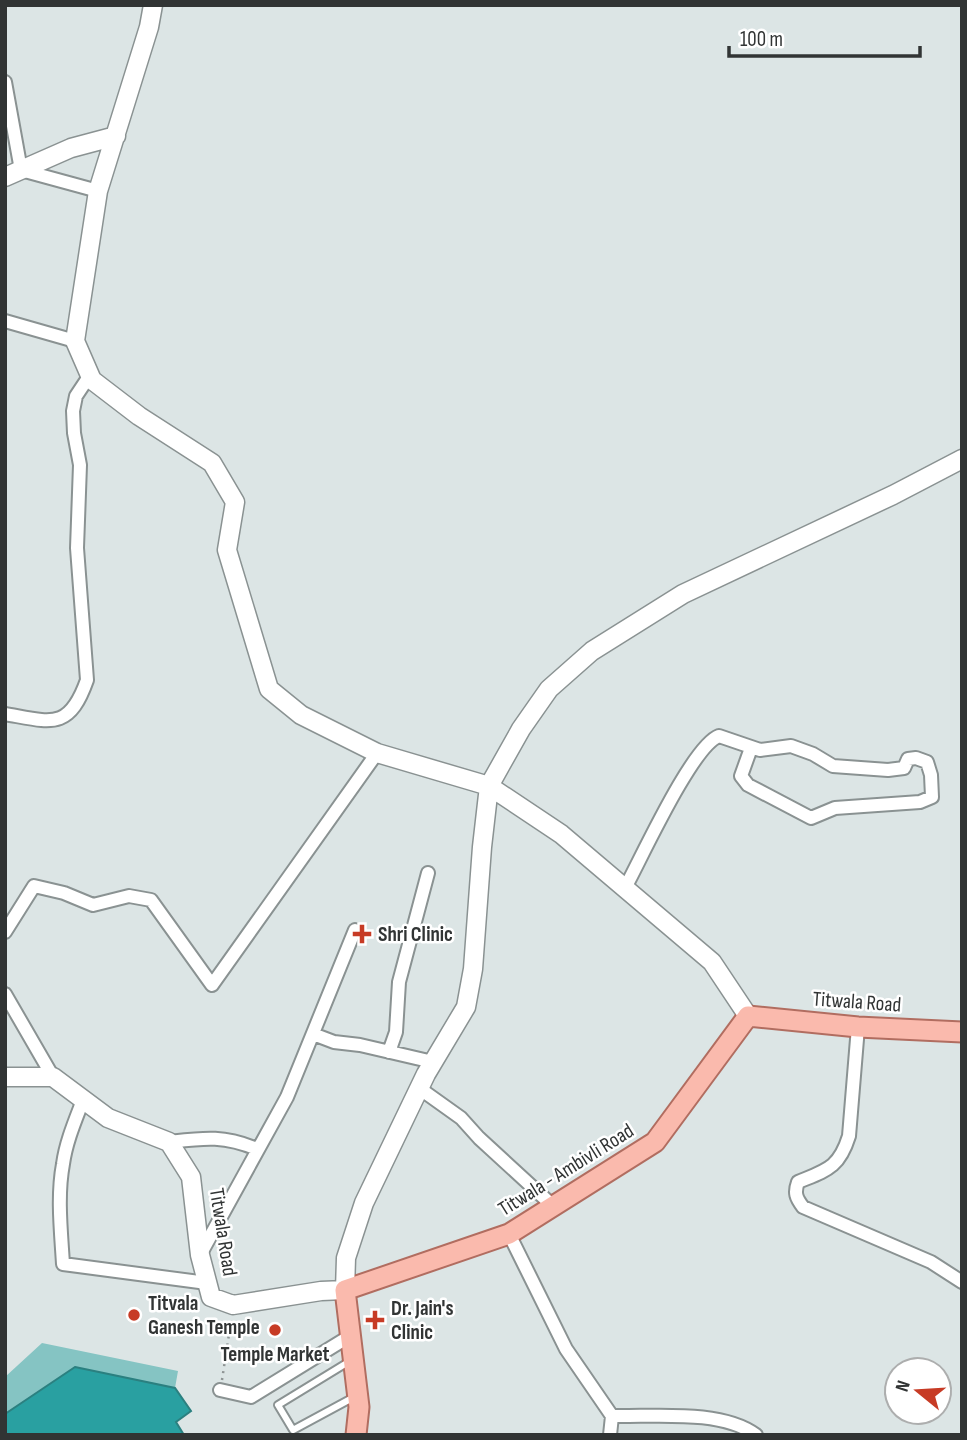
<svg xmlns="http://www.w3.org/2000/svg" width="967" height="1440" viewBox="0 0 967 1440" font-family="'Sofia Sans Condensed',sans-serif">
<rect width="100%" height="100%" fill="#dce5e5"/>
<!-- green -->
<path fill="#85c4c3" d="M42,1343L178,1371L175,1388L75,1367L5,1414V1377Z"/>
<!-- water -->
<path fill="#29a0a1" stroke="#2b8080" stroke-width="2" d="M75,1367L175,1388L191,1411L176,1422L184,1435H5V1414Z"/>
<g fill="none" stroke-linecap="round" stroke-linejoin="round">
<defs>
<path id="lane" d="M350,1361L278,1405L293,1430L356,1396"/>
<path id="street" d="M5,82L21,170
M21,170L98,191
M5,321L75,341
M5,714C51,722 69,731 87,680L77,548L80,465L74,433L73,411L76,396L90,375
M625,888C641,859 692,746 719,736L760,750L791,746L813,754L833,766L888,770L904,768L908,759L916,758L927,762L931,775L932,797L920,802L835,808L811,818L748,785L741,776L751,748
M5,932L34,886L64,893L93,905L129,896L151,900L212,985L377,753
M5,994L53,1077
M858,1027L849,1136C839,1168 827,1170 798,1182C794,1193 796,1198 803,1207L931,1262L962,1282
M313,1034L334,1042L360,1045L433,1062
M389,1052L396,1032L399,982L428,873
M419,1088L461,1118L479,1138L553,1206
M83,1100C75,1121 66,1142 63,1164C57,1196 61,1231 63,1264L207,1283
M169,1142C204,1138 223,1135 257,1149
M509,1234L566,1349L612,1416L610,1435
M200,1255L287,1097L355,930
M220,1390L251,1397L350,1336
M612,1416C654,1417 721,1409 756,1435"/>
<path id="secondary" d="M153,5L149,27L98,191L75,341L92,380L139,416L212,463L235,502L227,550L269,689L301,715L377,753L489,786L561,834L712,962L748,1016
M5,177L71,148L116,136
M5,1077H53L108,1118L169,1142L191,1177L200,1255L211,1297L233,1305L321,1291L345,1290L346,1258L364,1203L426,1074L466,1007L473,969L482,847L489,786L521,729L549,689L592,651L683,594L893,495L962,459"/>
<path id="primary" d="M356,1435L359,1407L345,1290L509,1234L655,1142L748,1016L858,1027L962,1032"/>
</defs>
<!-- lane casing -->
<use href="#lane" stroke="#8a9292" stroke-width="10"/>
<!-- street casing -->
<use href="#street" stroke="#8a9292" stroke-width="16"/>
<!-- secondary casing -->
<use href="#secondary" stroke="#8a9292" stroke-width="21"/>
<!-- primary casing -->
<use href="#primary" stroke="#b16d60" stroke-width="23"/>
<!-- path -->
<path stroke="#8e9494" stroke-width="2.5" stroke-dasharray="2 5" stroke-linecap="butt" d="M222,1380L231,1321"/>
<!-- lane -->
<use href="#lane" stroke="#fff" stroke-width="6"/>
<!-- street -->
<use href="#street" stroke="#fff" stroke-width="12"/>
<!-- secondary -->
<use href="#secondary" stroke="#fff" stroke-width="18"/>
<!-- primary -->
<use href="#primary" stroke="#fabaad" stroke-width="19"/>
</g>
<!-- markers -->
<g fill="#c73b25" stroke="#fff" stroke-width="2.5">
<path d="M358.5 923.5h7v7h7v7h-7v7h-7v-7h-7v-7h7z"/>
<circle cx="134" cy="1315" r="7"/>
<path d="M371.5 1309.5h7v7h7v7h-7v7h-7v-7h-7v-7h7z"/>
<circle cx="275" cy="1330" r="7"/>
</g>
<g text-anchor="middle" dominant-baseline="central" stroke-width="5" stroke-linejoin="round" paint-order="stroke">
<!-- poi labels -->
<g font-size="21" font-weight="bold" fill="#313434" stroke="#fff" text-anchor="start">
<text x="378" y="934">Shri Clinic</text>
<text x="148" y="1303">Titvala<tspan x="148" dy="24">Ganesh Temple</tspan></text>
<text x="391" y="1308">Dr. Jain's<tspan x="391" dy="24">Clinic</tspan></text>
<text x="275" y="1354" text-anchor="middle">Temple Market</text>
</g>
<!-- street labels -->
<g font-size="21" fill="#313434" stroke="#fff">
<text transform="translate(857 1002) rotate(4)">Titwala Road</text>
<text transform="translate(566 1170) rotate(-32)">Titwala - Ambivli Road</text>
<text transform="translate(223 1232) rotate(81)">Titwala Road</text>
</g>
</g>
<!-- border -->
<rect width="967" height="1440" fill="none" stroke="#313434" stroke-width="14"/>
<!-- north arrow -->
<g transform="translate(918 1391) rotate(288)"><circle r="33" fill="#ffffff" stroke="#adaeae" stroke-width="2"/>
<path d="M0-5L12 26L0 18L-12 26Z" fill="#c73b25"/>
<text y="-10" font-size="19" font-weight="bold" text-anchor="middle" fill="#313434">N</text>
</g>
<!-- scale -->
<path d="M729 46v10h191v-10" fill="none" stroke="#313434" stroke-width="3.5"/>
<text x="740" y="46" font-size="21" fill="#313434" stroke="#ffffff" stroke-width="5" paint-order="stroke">100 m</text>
</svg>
